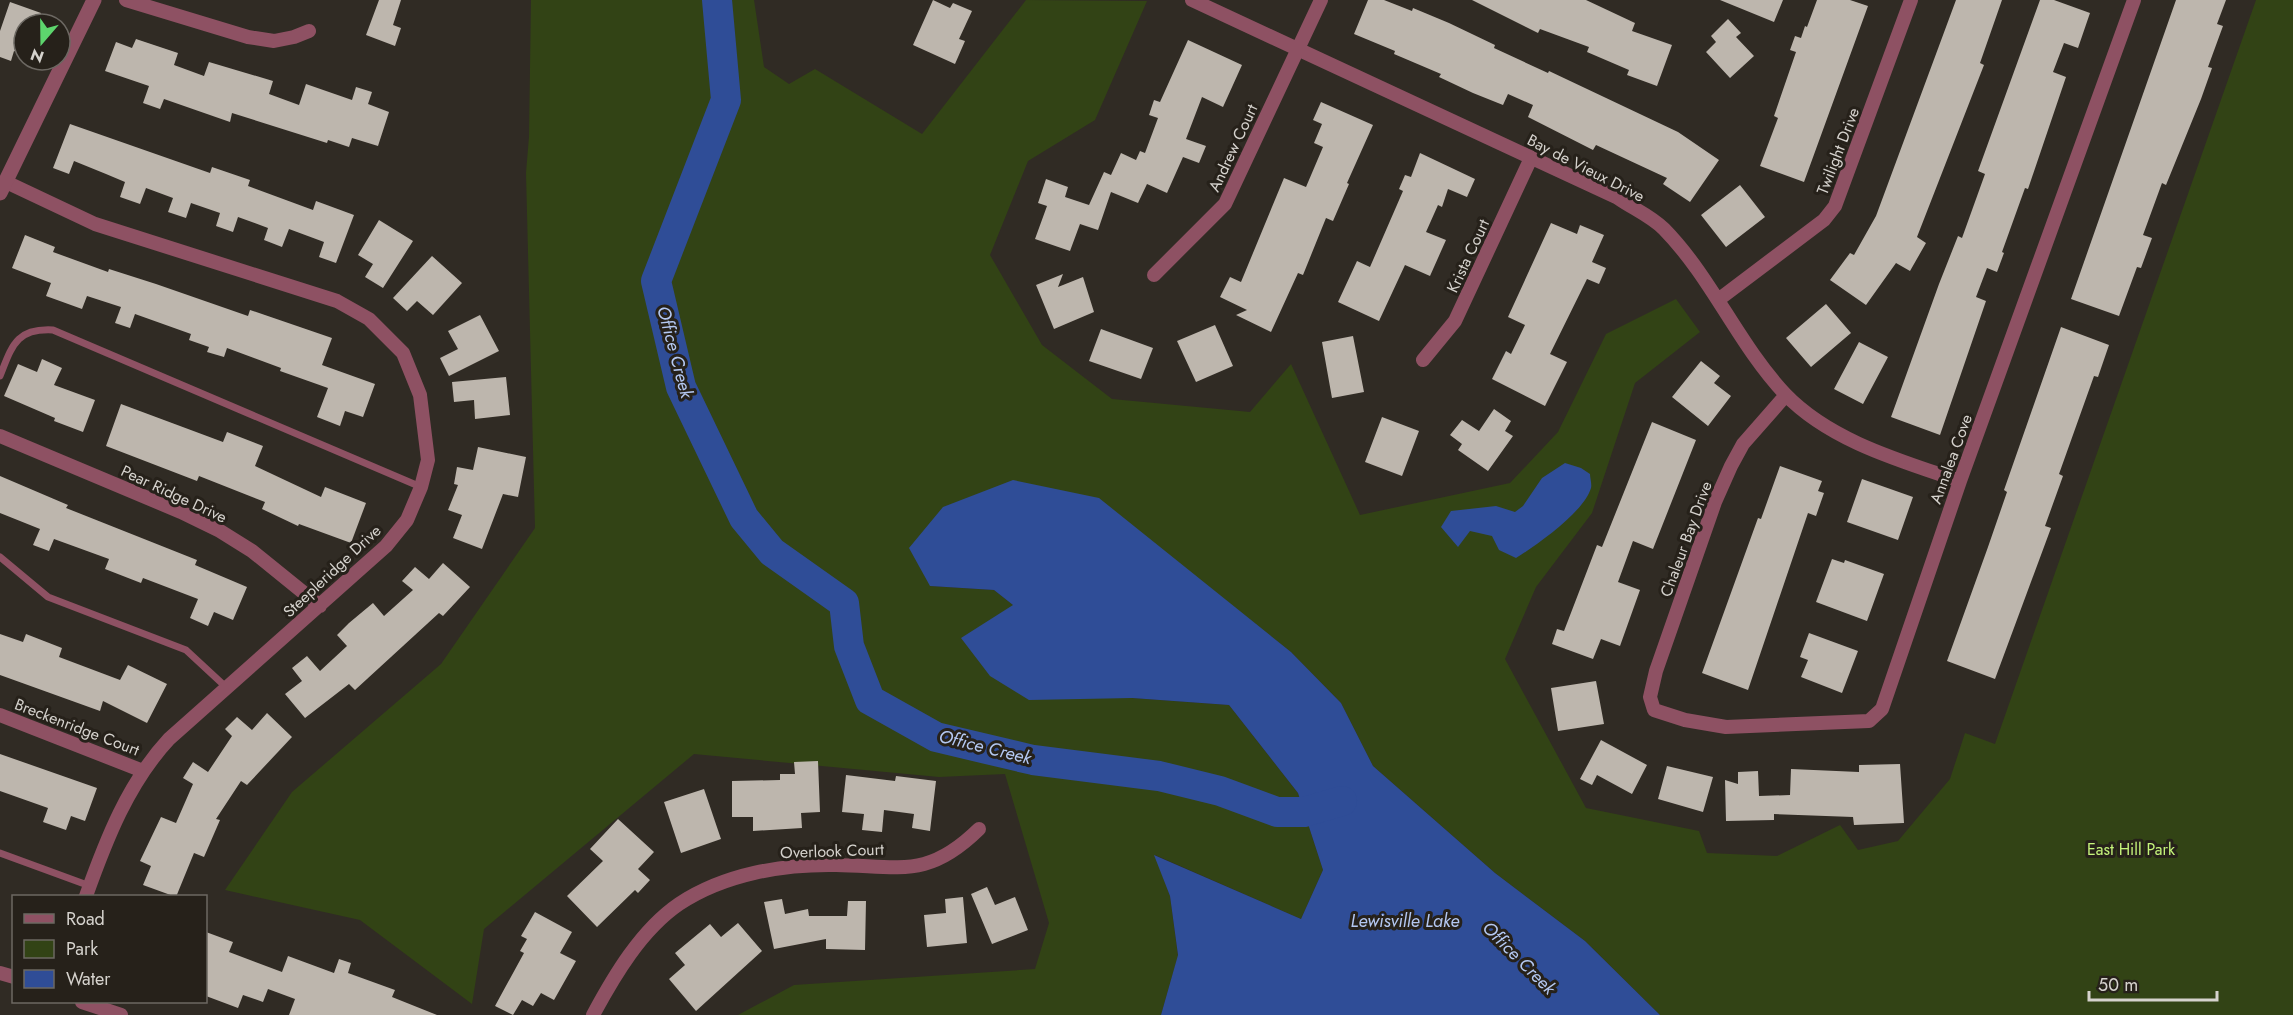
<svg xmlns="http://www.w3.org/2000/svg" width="2293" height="1015" viewBox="0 0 2293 1015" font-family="Jost,sans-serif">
<rect width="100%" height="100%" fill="#302b24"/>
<!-- green -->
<path fill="#324315" d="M531,0H754L764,67L789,84L815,69L922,134L1026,0L1147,1L1095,120L1028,161L990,255L1042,345L1112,399L1250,412L1291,364L1360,515L1510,483L1558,432L1606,334L1676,299L1700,332L1635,383L1592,513L1536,587L1505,659L1586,808L1699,831L1707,853L1777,856L1840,825L1858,850L1898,841L1950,779L1965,733L1995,744L2256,0H2293V1015H1660L1585,941L1495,873L1373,766L1341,703L1291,652L1191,573L930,586L994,590L1132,698L1229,705L1298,793L1323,870L1301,919L1155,855L1170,896L1178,956L1161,1015H738L794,985L1035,969L1049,923L1005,774L939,777L694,754L484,929L472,1004L360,920L225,890L292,792L441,664L535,528L526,173L529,137Z"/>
<!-- water -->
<path fill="#2f4d97" d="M1565,463L1581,468L1590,474C1590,478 1592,484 1591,488C1584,512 1537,545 1516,558L1499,550L1492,536L1470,531L1458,547L1441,527L1451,511L1496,506L1515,512L1523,506L1542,478Z
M1013,480L1099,498L1291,652L1341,703L1373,766L1495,873L1585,941L1660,1015H1161L1178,955L1170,896L1154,855L1301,919L1323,870L1298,793L1229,705L1132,698L1029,700L990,676L961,638L1013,605L994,590L930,586L909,548L943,507Z"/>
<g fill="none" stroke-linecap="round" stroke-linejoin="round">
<!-- river -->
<path stroke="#2f4d97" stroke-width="30" d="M717,0L726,100L656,281L681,387L744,518L772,552L844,603L849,646L870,700L936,737L1033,760L1159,776L1220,791L1277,812H1304L1342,801"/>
</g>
<!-- building -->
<path fill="#bdb6ad" d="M379,0H401L393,25L401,28L395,46L366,35Z
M933,0L950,8L953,3L972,11L959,39L965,41L955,64L913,45Z
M1368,0H1384L1412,11L1413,8L1449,23L1495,45L1494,48L1548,73L1549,71L1678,132L1719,160L1690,202L1663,184L1667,178L1596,145L1593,150L1528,117L1533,105L1508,94L1503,105L1473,93L1439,77L1441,74L1394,54L1395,51L1354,34Z
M1472,0H1586L1635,23L1632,31L1672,45L1657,86L1627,75L1629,70L1587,52L1589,47L1540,29L1538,33Z
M1720,0H1783L1774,22Z
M1817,0H1850L1868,6L1804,182L1760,166L1778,118L1774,116L1796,52L1790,50L1795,36L1801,38L1805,26L1807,27Z
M1956,0H2002L1980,63L1984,65L1917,237L1926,243L1910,271L1896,263L1866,305L1830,280L1850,253L1854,255L1876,216Z
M2040,0H2054L2090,13L2078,48L2064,43L2053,72L2066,77L2028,189L2025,188L2002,252L2004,253L1997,272L1987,268L1976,297L1986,301L1940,435L1891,417L1939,284L1958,236L1962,238L1985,174L1978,171Z
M2176,0H2226L2217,24L2223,26L2208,67L2212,68L2201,99L2166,185L2162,183L2143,235L2152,238L2141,268L2137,267L2119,316L2071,299Z
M10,2L41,13L37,24H24V55L14,51L11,61L0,57V31Z
M1728,19L1741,33L1736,37L1754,56L1730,78L1706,52L1716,42L1711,36Z
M136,39L178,53L174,65L204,76L209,62L273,81L269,94L299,105L306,84L352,100L356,87L372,92L368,104L389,112L378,146L352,138L349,147L328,140L327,143L232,113L230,122L164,99L160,109L143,103L149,86L105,71L116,42L132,48Z
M1188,40L1242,65L1223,107L1202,97L1186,139L1206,146L1199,163L1183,157L1167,193L1147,184L1138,203L1111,192L1098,230L1080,224L1070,251L1035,239L1047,206L1038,203L1046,179L1068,187L1065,197L1089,205L1104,172L1111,175L1121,153L1136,160L1140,151L1145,153L1158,118L1149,115L1154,100L1160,102Z
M1321,102L1373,125L1347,183L1349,184L1333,221L1326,218L1303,275L1298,273L1271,332L1236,315L1247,310L1220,297L1230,277L1241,282L1284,178L1306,187L1323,147L1314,143L1322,124L1313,120Z
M70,124L210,173L212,167L250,180L248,186L313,210L316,201L354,215L336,263L319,257L324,242L289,229L282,247L264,240L268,228L238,217L233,232L216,226L220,213L191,203L186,218L168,212L173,198L146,188L140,204L120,197L125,182L106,174L74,161L69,174L53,168Z
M1420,153L1475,179L1467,197L1448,189L1442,207L1438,205L1426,232L1446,240L1430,276L1405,265L1379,321L1338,302L1357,261L1370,267L1403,191L1399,189L1405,175L1411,177Z
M1740,185L1765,217L1726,247L1701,215Z
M379,220L413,241L383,288L365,277L373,264L358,255Z
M1551,223L1577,234L1580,225L1604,235L1592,262L1606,268L1599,284L1587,279L1550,354L1567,362L1545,406L1492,379L1506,351L1511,354L1525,325L1508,317Z
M25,235L55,247L53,252L108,272L109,269L156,284L248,316L250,310L332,338L322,365L375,384L363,417L345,411L340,426L317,417L328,388L280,371L281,368L227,348L224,357L207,352L209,347L189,340L191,334L135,314L130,328L115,323L121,307L87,296L82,309L46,296L51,283L12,268Z
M432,256L462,283L433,315L417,301L407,311L393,298Z
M1063,274L1058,287L1083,277L1094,312L1054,329L1036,285Z
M1826,304L1851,333L1811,367L1786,338Z
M480,315L499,351L449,376L440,358L458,349L448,331Z
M1215,325L1233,366L1196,382L1177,341Z
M2061,327L2109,345L2098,377L2094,376L2059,474L2063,476L2045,526L2051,528L1995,679L1947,661L1988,547L2007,492L2004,490Z
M1101,329L1153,348L1141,379L1089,361Z
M1353,336L1364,392L1332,398L1322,342Z
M1859,342L1888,357L1863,404L1834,389Z
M42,359L62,368L54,385L95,400L83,432L54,421L55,418L4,396L18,364L37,372Z
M1701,361L1720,376L1714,383L1731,396L1708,426L1672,397Z
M506,377L510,415L475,419L474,400L454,402L452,382Z
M121,404L223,442L227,432L263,446L255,466L321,497L325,487L366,503L351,543L299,524L298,526L262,509L265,502L199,476L197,481L106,446Z
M1494,409L1511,421L1505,431L1513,436L1488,471L1458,450L1462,444L1450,435L1462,420L1479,431Z
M1382,417L1419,431L1402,476L1365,462Z
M1652,422L1696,440L1653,549L1633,541L1618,582L1640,590L1620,646L1601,639L1593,659L1552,644L1557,629L1564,631L1597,545L1602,547Z
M478,447L526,457L518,497L503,494L482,549L453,538L462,515L448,510L458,485L454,484L457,467L473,470Z
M1780,466L1822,481L1818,491L1824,493L1816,516L1808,513L1748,690L1702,673L1758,518L1761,519Z
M0,476L68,505L66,508L197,560L195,565L247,587L233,620L214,612L208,626L190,618L198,599L143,578L141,583L105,569L109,559L54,539L49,551L33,545L40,529L0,513Z
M1862,479L1913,497L1898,540L1847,522Z
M1832,559L1844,563L1845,560L1884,574L1867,621L1816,602Z
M443,563L470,587L443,616L439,613L355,690L349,684L305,718L285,694L302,681L292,668L307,656L320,671L347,646L337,635L349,623L373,603L384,616L413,590L402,581L415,567L429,579Z
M1809,633L1858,651L1842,693L1801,677L1808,660L1800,657Z
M0,634L23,642L26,634L62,648L59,657L120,680L128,665L167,684L147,723L103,701L100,711L0,675Z
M1596,681L1604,724L1558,731L1551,688Z
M267,713L292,737L247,785L241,781L216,819L220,820L204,857L194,853L176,897L143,885L151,866L140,861L161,817L176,823L193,784L183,778L193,762L208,772L232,736L225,729L237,717L252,730Z
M1601,740L1647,765L1632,794L1597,775L1592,785L1580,779Z
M0,754L97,788L85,821L71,816L66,830L43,822L48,808L0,791Z
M818,761L820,812L801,813L802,828L753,831V817H732V781L780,780V774H795L794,762Z
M1900,764L1904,823L1854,825L1853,817L1774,814V820L1726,821L1725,780L1738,784V772L1758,771L1759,796L1790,795L1791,769L1859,772V765Z
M1667,766L1713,777L1703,812L1658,799Z
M846,775L895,781L896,776L936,781L930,831L912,828L914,814L884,810L882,832L862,830L864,814L842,812Z
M704,789L721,839L681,853L664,802Z
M618,819L654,852L638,869L650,880L638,893L635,890L597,927L567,896L603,861L590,849Z
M987,887L995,905L1015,897L1028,930L992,944L971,894Z
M963,897L967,943L927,947L924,915L946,913L945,899Z
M782,899L785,914L808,909L809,916H847L848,901H866L865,950L826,949V939L774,949L764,902Z
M535,912L572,932L560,953L576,961L554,1000L541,993L533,1006L522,1000L513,1015L495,1006L524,953L520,951L527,939L521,936Z
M738,923L762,951L696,1011L669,979L685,965L675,953L710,924L721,937Z
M206,932L233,942L229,952L282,972L288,956L334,973L339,959L351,963L348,973L395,990L392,997L437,1015H289L295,999L268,989L263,1002L243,995L238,1008L206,996Z"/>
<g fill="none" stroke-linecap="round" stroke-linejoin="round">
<!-- service -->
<path stroke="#8e5163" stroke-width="7" d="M0,376C12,346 16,328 53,330L421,487
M0,557L48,597L186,650L227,688
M0,853L90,886"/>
<!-- minor -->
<path stroke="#8e5163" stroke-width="14" d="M126,0L248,37L274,41L294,37L309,31
M1192,0L1618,198C1632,208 1651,216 1664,229C1712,278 1738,344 1785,394C1830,441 1901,461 1960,481
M6,182L95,224L337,301L369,319L403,353L420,395L428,460L421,487L407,520L386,546L169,739C128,783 106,840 86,896
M1154,275L1225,204L1321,0
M1718,300L1824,220L1835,206L1911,0
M1423,360L1455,321L1531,158
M1786,395L1743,444L1731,466L1715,502L1656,671L1650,697L1654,710L1685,720L1726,727L1869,721L1882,709L1960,481L2134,0
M0,436L181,512L220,531L252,551L320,606
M0,715L143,771
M0,973L14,977
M82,1002L121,1015
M593,1015C614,976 641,930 679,904C724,874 783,864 836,865C901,866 928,879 979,829"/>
<!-- tertiary -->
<path stroke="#8e5163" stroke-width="15" d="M0,193L94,0"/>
</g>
<g text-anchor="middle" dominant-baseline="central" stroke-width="6" stroke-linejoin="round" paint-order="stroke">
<!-- street labels -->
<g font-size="16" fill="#d5d2cd" stroke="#26211a">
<text transform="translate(1233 148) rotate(-65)">Andrew Court</text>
<text transform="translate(1838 151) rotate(-69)">Twilight Drive</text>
<text transform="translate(1586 168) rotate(27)">Bay de Vieux Drive</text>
<text transform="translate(1468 256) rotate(-65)">Krista Court</text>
<text transform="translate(1951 459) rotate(-70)">Annalea Cove</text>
<text transform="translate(174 494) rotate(25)">Pear Ridge Drive</text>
<text transform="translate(1686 539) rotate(-70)">Chaleur Bay Drive</text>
<text transform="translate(332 571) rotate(-43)">Steepleridge Drive</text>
<text transform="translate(77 727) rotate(21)">Breckenridge Court</text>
<text transform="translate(832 851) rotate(-2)">Overlook Court</text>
</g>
<!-- park labels -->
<g font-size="16" fill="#c5f47b" stroke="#26211a">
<text x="2131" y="849">East Hill Park</text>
</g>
<!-- water labels -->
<g font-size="18" font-style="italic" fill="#b4c8f2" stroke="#26211a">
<text transform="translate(675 352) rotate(75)">Office Creek</text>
<text transform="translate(985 747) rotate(14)">Office Creek</text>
<text x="1405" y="921">Lewisville Lake</text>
<text transform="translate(1519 958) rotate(45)">Office Creek</text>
</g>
</g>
<!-- legend -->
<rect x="12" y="895" width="195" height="108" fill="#26211a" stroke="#6c6862" stroke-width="1.5"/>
<rect x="24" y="914" width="30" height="9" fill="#8e5163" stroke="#6c6862" stroke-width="1.5"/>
<text x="66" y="925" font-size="18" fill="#d5d2cd">Road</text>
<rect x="24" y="940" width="30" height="18" fill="#324315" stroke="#6c6862" stroke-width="1.5"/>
<text x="66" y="955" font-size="18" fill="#d5d2cd">Park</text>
<rect x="24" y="970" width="30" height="18" fill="#2f4d97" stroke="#6c6862" stroke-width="1.5"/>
<text x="66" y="985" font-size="18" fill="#d5d2cd">Water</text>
<!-- north arrow -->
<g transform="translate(42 42) rotate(200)"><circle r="28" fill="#26211a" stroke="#6c6862" stroke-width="1.5"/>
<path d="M0-4.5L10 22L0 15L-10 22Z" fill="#5dd56d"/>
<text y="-9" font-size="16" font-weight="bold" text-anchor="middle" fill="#d5d2cd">N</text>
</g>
<!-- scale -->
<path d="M2089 991v9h128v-9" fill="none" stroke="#d5d2cd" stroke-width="3"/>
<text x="2098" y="991" font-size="18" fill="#d5d2cd" stroke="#26211a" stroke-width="4.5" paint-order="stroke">50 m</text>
</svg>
